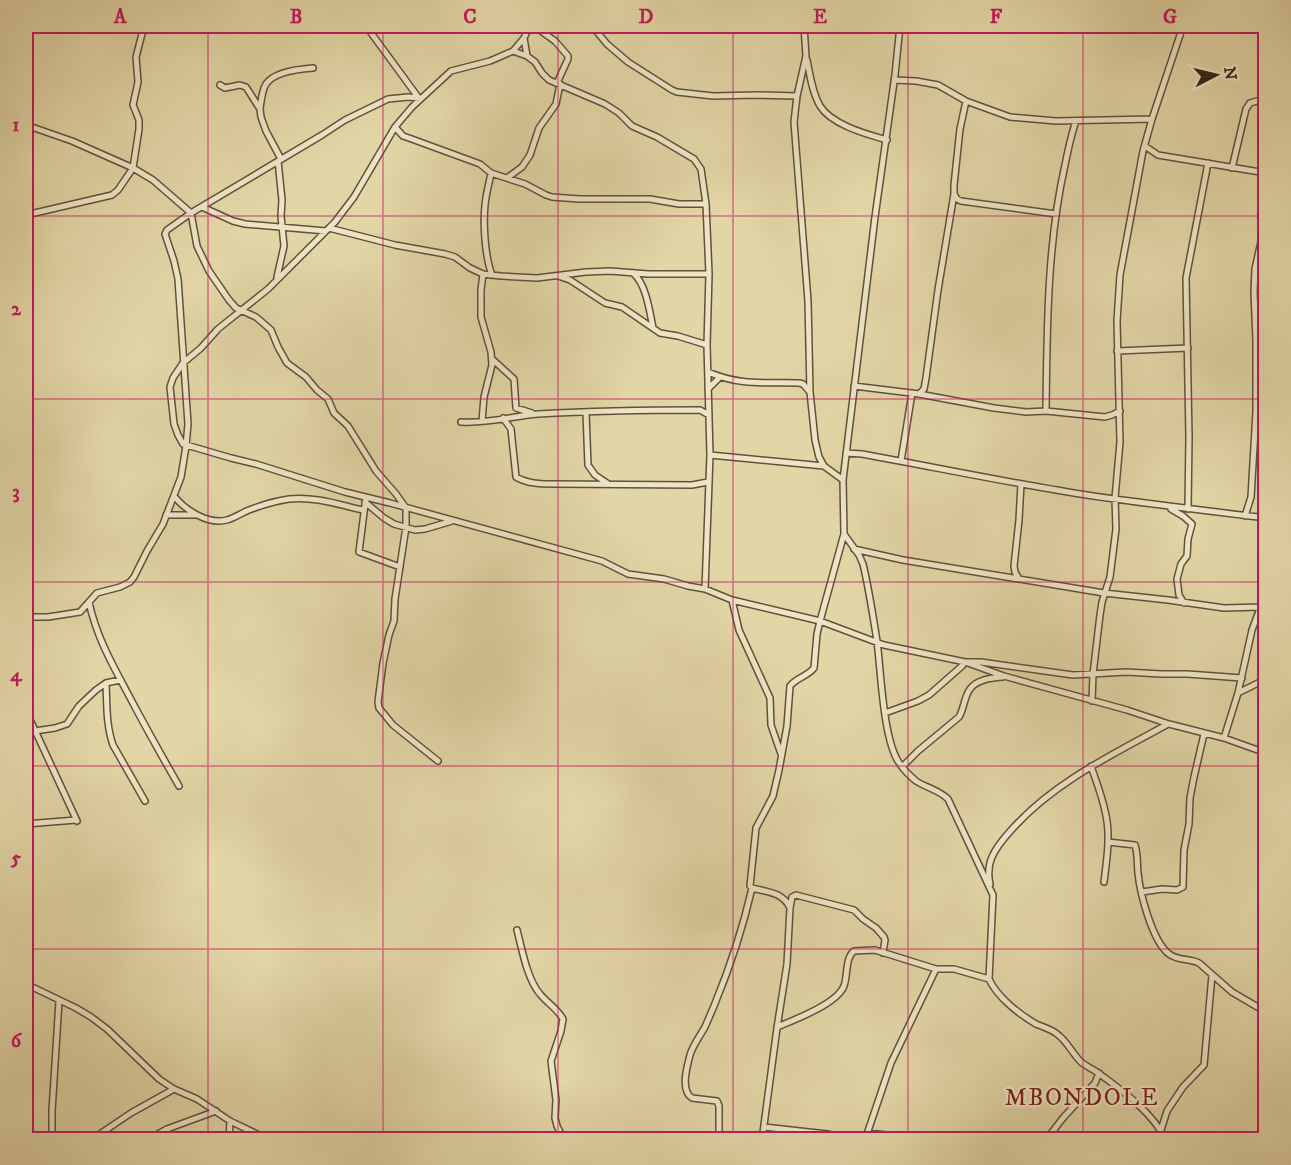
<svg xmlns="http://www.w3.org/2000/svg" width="1291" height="1165" viewBox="0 0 1291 1165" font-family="'IM FELL DW Pica',serif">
<rect width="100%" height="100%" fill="#e2d5a6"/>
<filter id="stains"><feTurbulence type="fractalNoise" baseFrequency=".00333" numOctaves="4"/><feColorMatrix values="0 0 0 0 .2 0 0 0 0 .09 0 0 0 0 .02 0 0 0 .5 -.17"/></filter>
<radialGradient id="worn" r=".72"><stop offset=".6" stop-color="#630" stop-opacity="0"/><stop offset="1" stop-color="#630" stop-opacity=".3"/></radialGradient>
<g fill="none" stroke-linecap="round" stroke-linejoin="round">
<defs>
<path id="street" d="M366,26L418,97
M530,26L524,38L513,51L490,61L451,71L412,107L395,127L354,197L335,222L268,289L218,329L201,348L183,363L173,378L170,387L174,424L178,435L183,444L231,458L256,464L345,492L390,503L602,561L628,574L664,579L688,586L705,589L732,600L820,621L884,645L965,662L1004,676L1127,710L1169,724L1224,738L1266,753
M534,26L555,41L568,56V59L557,83
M592,26L607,44L628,62L672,90L677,92L713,96L757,95L797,96
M804,26L806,56L797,96L794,122L808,301L810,392L815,440L819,457L824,466L843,480
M900,26L895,75L875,217L843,480L844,534L859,555L863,564C869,589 873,616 877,641C881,671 883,742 900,764C904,770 910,776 916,781C927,788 939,790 948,799L993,895L989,979C997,997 1019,1014 1036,1024C1043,1027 1051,1029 1057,1034C1067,1041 1072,1053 1081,1062C1087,1067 1095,1070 1101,1075C1125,1093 1152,1112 1166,1140
M524,38L527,56
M513,51L527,56L535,62L542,73L549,80L605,104L619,113L632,126L657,137L694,159L701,169L706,204L709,274L707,345L710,455L705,589
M807,60C810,75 812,92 820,106C832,125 866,134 887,140
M894,80L916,81L938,85L966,101L1010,117L1056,121L1152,119
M220,85L225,88L240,85L246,87L260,109L261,117L266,131L281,159
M966,101L960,129L954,185V194L957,199L961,201L1056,214
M260,109C261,101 262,90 266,84C274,72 299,69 313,68
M26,125L72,141L133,168L153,180L191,213L197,246L209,271L229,300L236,308L256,317L271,330L278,347L287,363L306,377L317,390L328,399L334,413L348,426L376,471L396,494L406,508V527L395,599L394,621L389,635L383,663L378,702L379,708L393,725L438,761
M395,127L403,136L409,138L480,164L491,173L525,184L546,195L552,197L579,199H650L679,204H706
M1145,146L1158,155L1266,173
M1232,168L1246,109L1250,103L1257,101L1266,102
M491,173C489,184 486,194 485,205C483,224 485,257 492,275
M507,178L522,167L530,155L539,128L556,104L560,84
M202,207L233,221L245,224L326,231
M26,215L112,195L118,190L133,168L139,129V120L133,105L138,82L136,57L144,26
M329,228L395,245L445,254L455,257L470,268L483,274L501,276L537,278L586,272L610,271L648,274H709
M633,273C646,283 650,313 653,328
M558,276L570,280L605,303L622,307L660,333L678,336L707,345
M277,277L284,246L281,216L282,200L278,161
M1117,351L1188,348
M492,359L514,379L516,408L532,413
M708,372C740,386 765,382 799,383L803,384L809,391
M854,386L919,394L994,408L1026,412L1046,411L1105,417L1112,415L1120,411
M708,389L720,377
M919,394L924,389L926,378L938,290L954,194
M1046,411C1047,330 1047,244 1065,165C1068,150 1071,135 1076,121
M586,413L588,465L595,475L607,483
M503,418L511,429L516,477C528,484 542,484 555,484L692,485L708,482
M482,421L484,397L492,365L491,352L481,317V290L483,274
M461,422C486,424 513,416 538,414C592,411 646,410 700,410L709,415
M846,453L862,454C939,468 1015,484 1093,496C1150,504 1208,511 1266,518
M710,455L824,466
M901,461L912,393
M174,496C185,510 208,525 227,520C235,518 241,513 249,510C262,505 275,501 289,499C314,496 340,505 363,510
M366,497L359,552L400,567
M365,502L384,518L394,524L415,530L425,529L452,521
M1171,509L1183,516L1192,524L1188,539L1187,556L1181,564L1177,579L1179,595L1184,603
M1188,509L1189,437L1186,278L1208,163
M166,515H195
M1245,516L1251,497L1256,412V340L1254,292L1255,269L1266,219
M854,549L903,560L1104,593L1168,600L1224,608L1260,607
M1019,579L1015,572L1014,566L1019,520L1021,484
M732,600L739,630L770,698L771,725L781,754
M89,602C97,641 118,674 136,709C150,735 164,760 179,786
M26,617H48L80,612L97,593L120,587L130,582L134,577L147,551L163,524L181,477L186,446L188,424L178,279L174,261L165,234L167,230L191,213L322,135L345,120L388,99L408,97L421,98
M106,683C107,704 106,725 113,745L145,801
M1238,693L1266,679
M1092,701L1093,674L1100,615L1102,602L1110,577L1116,529L1115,498L1120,442L1117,321L1120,275L1143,151L1152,119L1183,26
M26,711L77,821
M885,713L918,701L929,695L962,666L965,662H981L1073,675L1126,672L1161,674H1187L1242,678
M35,731L55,728L67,724L79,706L96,690L106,683L120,680
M1224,738L1238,693L1252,630L1266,592
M1091,766C1096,781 1102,796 1105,811C1111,834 1107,858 1104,882
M902,767L918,751L959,717C964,709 964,697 970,689C977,679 992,678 1003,677
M26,824L76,820
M1108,842L1135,845C1138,854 1137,864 1138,873C1140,893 1152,941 1169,954C1178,961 1189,958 1199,963L1232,992L1266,1012
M990,884C988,875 988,866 992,857C997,845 1006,836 1014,827C1056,781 1114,754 1168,724
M1142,892L1162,889L1177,890L1183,887L1184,850L1189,824L1190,798L1194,777L1204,734
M790,908L792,897L796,895L854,910L863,919L876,928L884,937L885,940L883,953
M517,930C522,949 527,979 540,994C547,1003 557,1008 563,1019L561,1031L551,1061L556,1100L555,1118L557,1126L564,1140
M26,984L76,1008L91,1017L107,1029L159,1079L174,1089L197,1099L230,1121L257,1134L273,1140
M777,1027C794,1020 837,1004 844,986C848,975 845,958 854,951L875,950L936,969H954L989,979
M764,1127L827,1134L856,1140
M167,1129L170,1140
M1161,1130L1167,1111L1183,1087L1204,1065L1212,975
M867,1133L937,1140
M52,1140V1111L59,1001
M91,1140L131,1113L174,1089
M147,1140L167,1129L216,1111
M229,1140L230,1121
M719,1140V1106L717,1101L692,1098C680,1090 687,1067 690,1055C693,1045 700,1036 705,1027C708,1020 711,1013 714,1006C730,967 743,928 752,888
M762,1140L777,1028L787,964L790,908C783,892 767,892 752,888L750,886L756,828L773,796L779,770L787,726L790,686C796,678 808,676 814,668L817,634L820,621L844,534
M865,1140L891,1063L936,969
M1046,1140L1063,1118L1095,1083L1099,1073"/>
</defs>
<!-- street casing -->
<use href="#street" stroke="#5f5239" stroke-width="8"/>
<!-- street -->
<use href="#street" stroke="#ece4c5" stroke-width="5"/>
</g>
<!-- grid -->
<path fill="none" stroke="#c2185b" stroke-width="1.5" stroke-opacity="0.55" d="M208,26V1140M383,26V1140M558,26V1140M733,26V1140M908,26V1140M1083,26V1140M26,216H1266M26,399H1266M26,582H1266M26,766H1266M26,949H1266"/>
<g text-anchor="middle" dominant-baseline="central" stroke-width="4.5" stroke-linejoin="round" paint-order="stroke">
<!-- quarter labels -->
<g font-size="24" letter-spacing="1.5" fill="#7a1f14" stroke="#ece4c5">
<text x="1082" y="1098">MBONDOLE</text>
</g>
</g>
<!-- margin -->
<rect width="1291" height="1165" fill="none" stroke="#e2d5a6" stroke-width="66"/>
<!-- north arrow -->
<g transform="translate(1216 75) rotate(83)" stroke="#ece4c5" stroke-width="4.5" paint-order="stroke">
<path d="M0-4.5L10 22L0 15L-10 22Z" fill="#332615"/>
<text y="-9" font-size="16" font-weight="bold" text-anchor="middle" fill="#332615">N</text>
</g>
<rect x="33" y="33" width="1225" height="1099" fill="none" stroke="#c2185b" stroke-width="2"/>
<g font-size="20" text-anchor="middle" font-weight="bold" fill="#c2185b">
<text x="120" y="23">A</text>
<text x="296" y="23">B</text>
<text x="470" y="23">C</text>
<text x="646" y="23">D</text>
<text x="820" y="23">E</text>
<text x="996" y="23">F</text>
<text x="1170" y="23">G</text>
<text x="16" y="131">1</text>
<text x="16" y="315">2</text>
<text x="16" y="498">3</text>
<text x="16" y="681">4</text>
<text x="16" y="864">5</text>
<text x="16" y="1047">6</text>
</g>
<rect width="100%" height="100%" filter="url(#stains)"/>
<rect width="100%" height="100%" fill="url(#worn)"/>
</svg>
